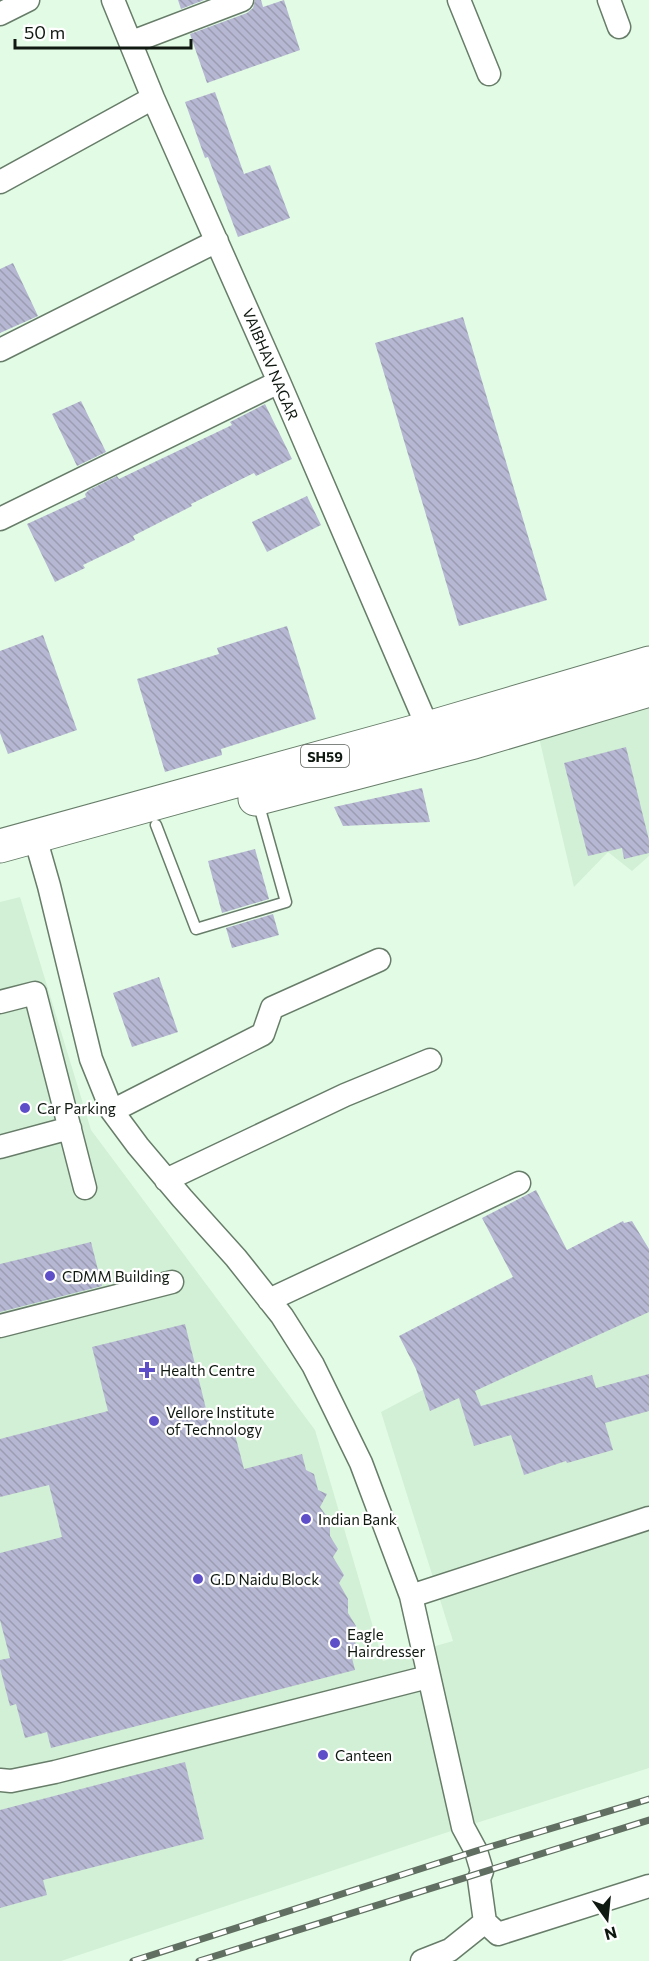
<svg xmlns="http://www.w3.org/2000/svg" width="649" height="1961" viewBox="0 0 649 1961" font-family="Commissioner,sans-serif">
<defs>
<pattern id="building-back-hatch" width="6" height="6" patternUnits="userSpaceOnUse" patternTransform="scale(1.5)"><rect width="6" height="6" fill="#b6b7d2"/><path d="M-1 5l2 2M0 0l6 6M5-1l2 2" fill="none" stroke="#9b9db3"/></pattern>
</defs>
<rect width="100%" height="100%" fill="#e2fbe5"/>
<!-- built -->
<path fill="#d2f0d5" d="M649,699V856L632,871L608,852L574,887L537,729Z
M20,897L91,1130L315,1430L383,1661L453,1641L381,1412L649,1271V1768L445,1833L61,1961H0V902Z"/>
<!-- building -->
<path fill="url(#building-back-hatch)" d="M178,0H204L181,9Z
M255,0H261L263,7L284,0L300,50L207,83L190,34L247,13L253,8Z
M215,92L244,174L270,165L290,218L238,237L208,157L205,158L185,102Z
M13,263L38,316L0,333V269Z
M463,317L547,600L459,626L375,343Z
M81,401L106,452L77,466L52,414Z
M265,404L292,459L256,476L254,473L191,504L192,506L133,536L135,540L83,565L85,568L55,582L27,524L86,497L85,494L89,490L117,476L119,479L232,425L230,422Z
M307,496L321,525L267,552L252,522Z
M287,626L316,719L221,749L222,755L165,772L137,679L219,654L217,648Z
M43,635L77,730L8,754L0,733V651Z
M626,747L649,840V853L624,859L622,848L588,856L564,763Z
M422,788L430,822L343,826L334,807Z
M255,849L269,899L222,913L208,861Z
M273,914L279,935L232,948L226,928Z
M159,977L178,1032L132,1047L113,993Z
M536,1190L567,1250L623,1221L624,1223L632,1221L649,1249V1312L475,1391L481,1406L592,1375L596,1388L649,1374V1411L605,1423L613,1450L567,1463L566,1461L524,1475L511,1435L474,1446L459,1398L430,1411L416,1369L399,1336L513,1277L482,1218Z
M91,1242L102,1286L0,1312V1264Z
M185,1324L212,1433L233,1427L244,1469L302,1454L306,1470L314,1474L318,1490L327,1494L320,1507L330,1521V1536L338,1549L333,1557L344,1575L339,1583L348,1599V1613L356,1626L352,1632L357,1648L351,1654L355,1670L51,1748L47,1732L25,1738L16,1704L10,1706L0,1668V1660L10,1658L0,1620V1553L62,1537L49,1485L0,1497V1439L108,1411L92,1347Z
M185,1762L204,1839L43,1880L47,1895L0,1908V1810Z"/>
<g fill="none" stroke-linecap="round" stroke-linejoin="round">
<defs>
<path id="service" d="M156,825L196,929L286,902L258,802"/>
<path id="minor" d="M113,0L153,98L279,382L428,728
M459,0L489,74
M609,0L619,27
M0,14L28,0
M132,42L242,0
M0,182L153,98
M0,350L217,241
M0,519L279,382
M35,837L49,886L91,1059L112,1111L138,1146L182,1198L236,1258L282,1316L313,1365L361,1463L411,1596L463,1827L476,1851L482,1871L479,1879L485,1922L450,1950L422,1961
M0,1002L35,993L85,1188
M112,1111L263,1034L272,1008L379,960
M0,1147L70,1128
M166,1180L345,1095L430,1060
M269,1300L519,1183
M0,1326L172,1282
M411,1596L649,1518
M0,1780L11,1781L55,1772L428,1677
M485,1922L498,1934L649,1886"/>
<path id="primary" d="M255,799L474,742L649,690
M0,846L428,728L649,663"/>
</defs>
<!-- service casing -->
<use href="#service" stroke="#677d69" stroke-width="13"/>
<!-- minor casing -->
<use href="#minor" stroke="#677d69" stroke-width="25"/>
<!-- primary casing -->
<use href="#primary" stroke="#677d69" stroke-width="35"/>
<!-- service -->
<use href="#service" stroke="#fff" stroke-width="10"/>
<!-- minor -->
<use href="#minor" stroke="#fff" stroke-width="22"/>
<!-- primary -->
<use href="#primary" stroke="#fff" stroke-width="33"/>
<defs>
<path id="rail" d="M133,1961L476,1851L649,1799
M199,1961L649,1820"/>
</defs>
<!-- rail casing -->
<use href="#rail" stroke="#606f61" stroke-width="7"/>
<!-- rail -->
<use href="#rail" stroke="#fff" stroke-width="4.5" stroke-dasharray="14" stroke-linecap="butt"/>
</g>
<!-- markers -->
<g fill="#5e4fc8" stroke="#fff" stroke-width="2">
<circle cx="25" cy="1108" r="6"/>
<circle cx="50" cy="1276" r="6"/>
<path d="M144 1361h6v6h6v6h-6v6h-6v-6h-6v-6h6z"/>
<circle cx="154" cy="1421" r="6"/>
<circle cx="306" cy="1519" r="6"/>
<circle cx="198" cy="1579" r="6"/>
<circle cx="335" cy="1643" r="6"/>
<circle cx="323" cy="1755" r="6"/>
</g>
<g text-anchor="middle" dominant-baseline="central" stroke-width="4.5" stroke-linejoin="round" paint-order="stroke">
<!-- shield labels -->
<rect fill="#fff" stroke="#585e58" stroke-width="1.5" x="301" y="745" width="48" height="22" rx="4.5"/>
<g font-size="14" font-weight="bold" fill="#101911">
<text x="325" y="756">SH59</text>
</g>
<!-- street labels -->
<g font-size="15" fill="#101911" stroke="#fff">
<text transform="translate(271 364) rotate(67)">VAIBHAV NAGAR</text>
</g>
<!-- poi labels -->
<g font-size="15" fill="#101911" stroke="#fff" text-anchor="start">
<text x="37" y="1108">Car Parking</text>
<text x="62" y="1276">CDMM Building</text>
<text x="160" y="1370">Health Centre</text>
<text x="166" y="1412">Vellore Institute<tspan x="166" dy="17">of Technology</tspan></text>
<text x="318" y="1519">Indian Bank</text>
<text x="210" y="1579">G.D Naidu Block</text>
<text x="347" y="1634">Eagle<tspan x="347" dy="17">Hairdresser</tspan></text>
<text x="335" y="1755">Canteen</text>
</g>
</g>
<!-- north arrow -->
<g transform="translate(607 1919) rotate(165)" stroke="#ffffff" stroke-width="4.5" paint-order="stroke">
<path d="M0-4.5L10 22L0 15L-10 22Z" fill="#101911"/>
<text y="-9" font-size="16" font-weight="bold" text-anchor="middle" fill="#101911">N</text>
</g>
<!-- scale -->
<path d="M15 39v9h176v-9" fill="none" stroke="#101911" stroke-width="3"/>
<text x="24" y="39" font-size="18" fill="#101911" stroke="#ffffff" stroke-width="4.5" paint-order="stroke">50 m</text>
</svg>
